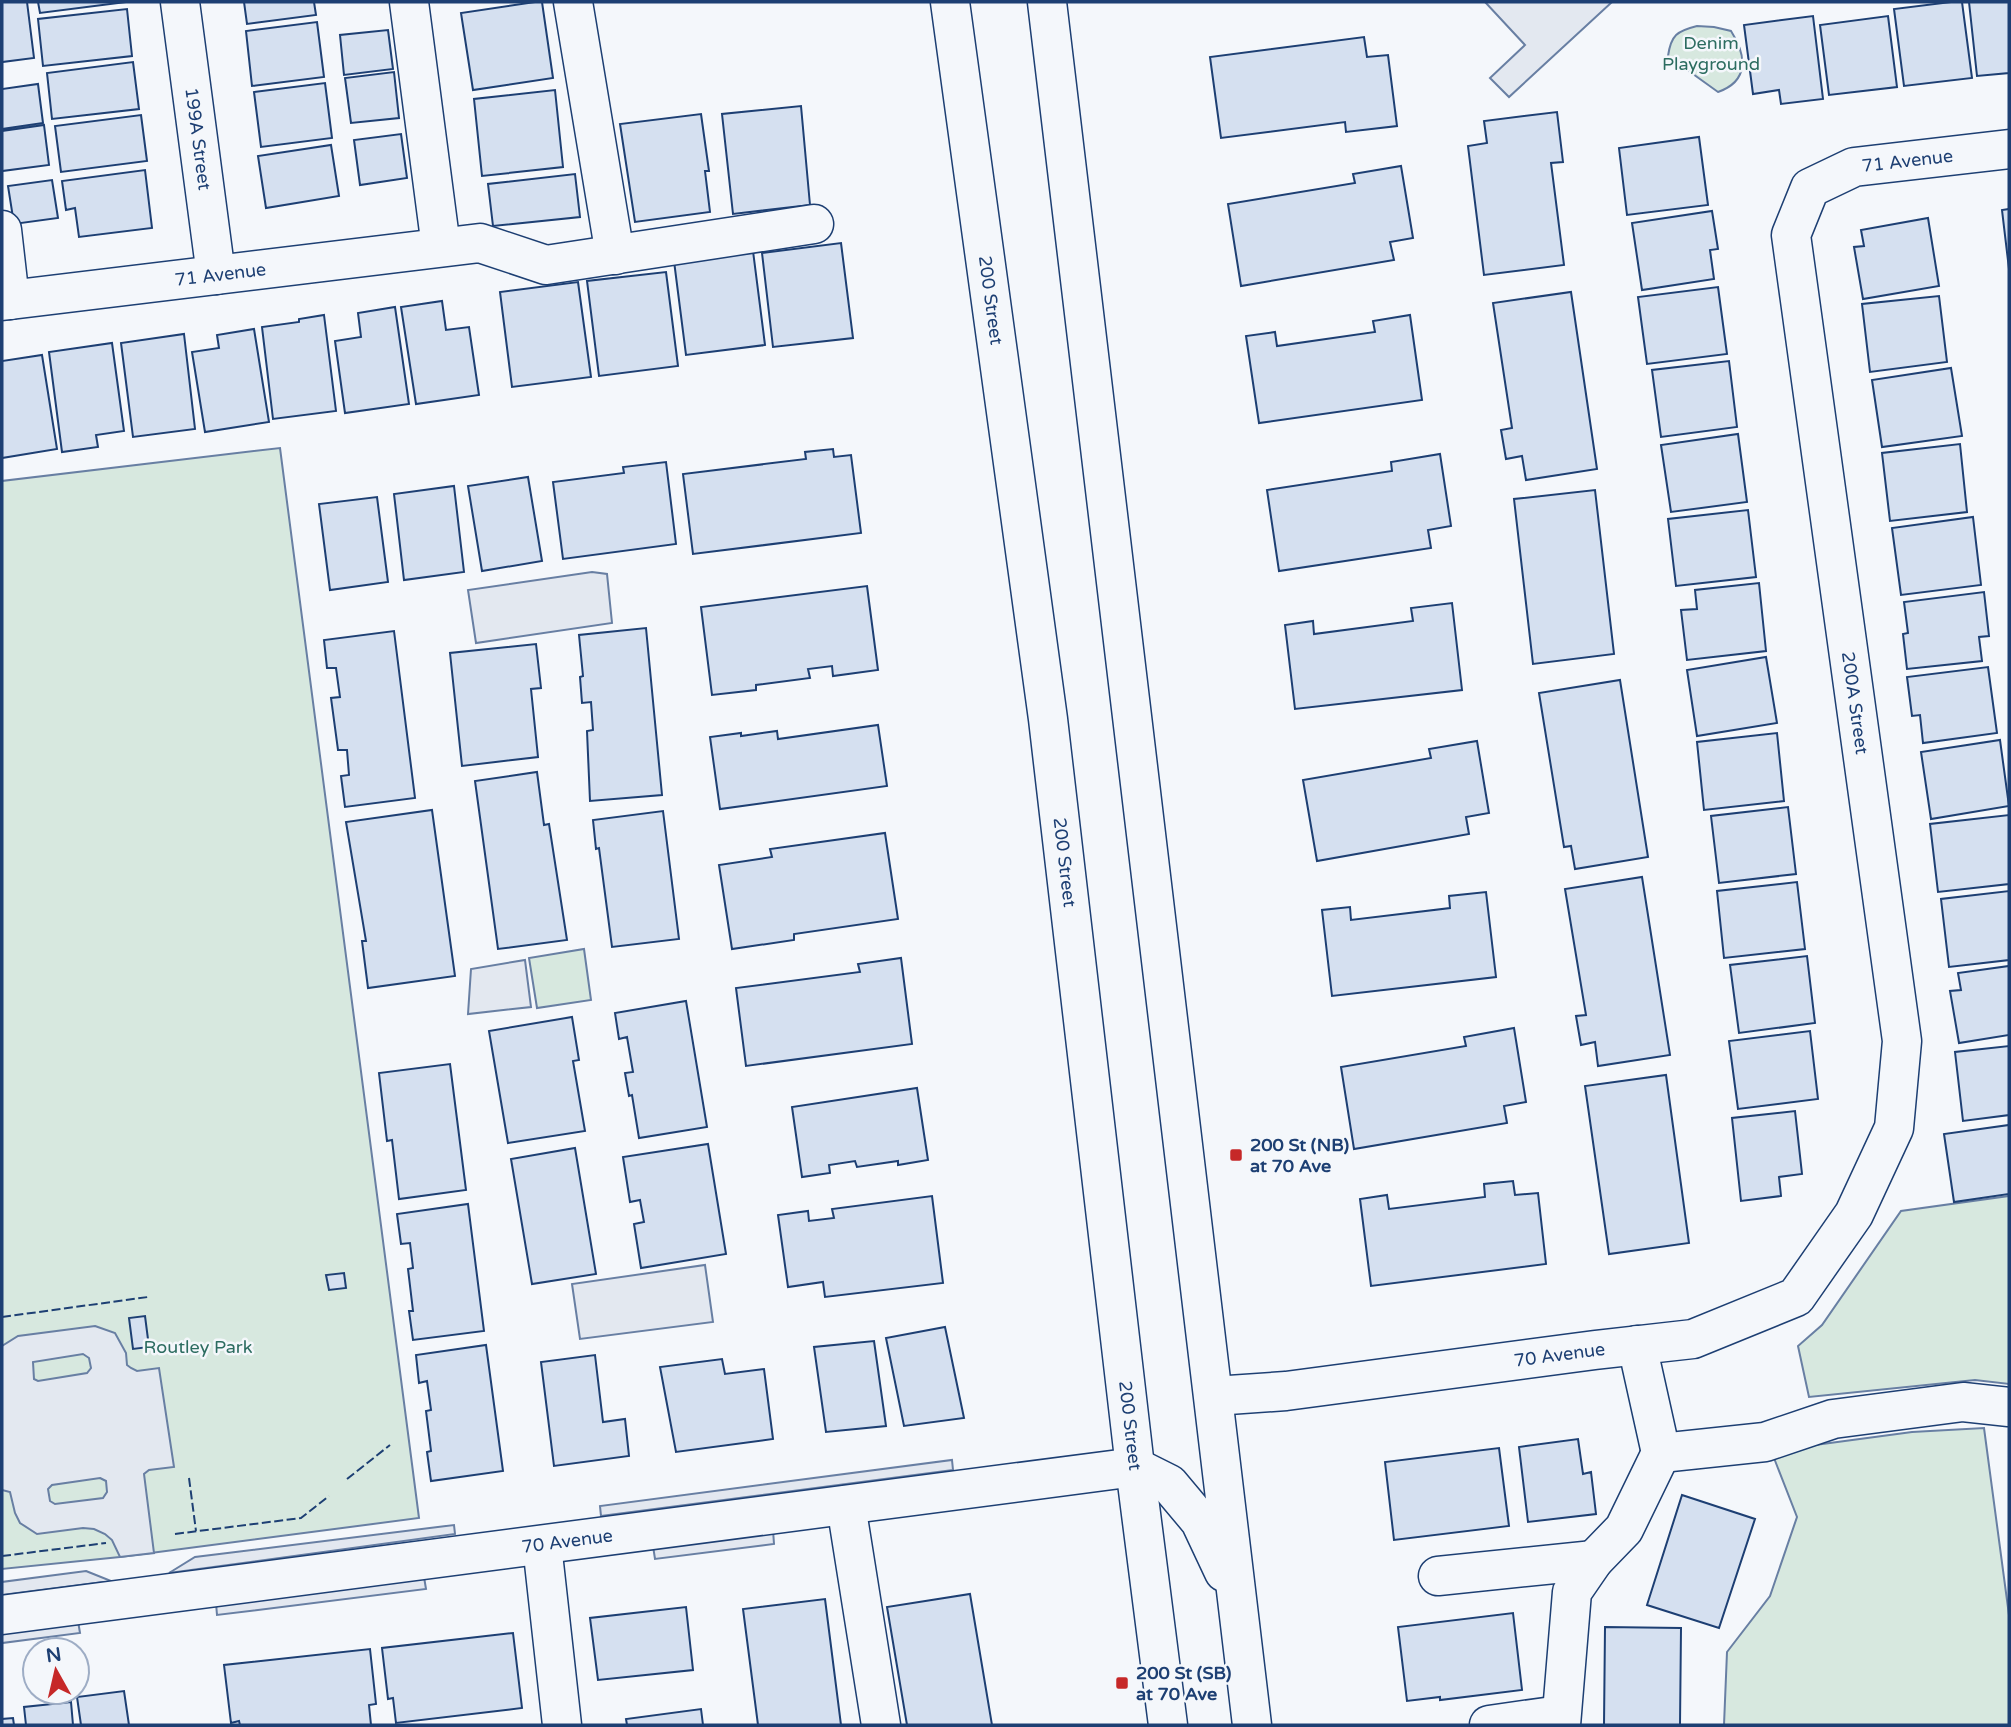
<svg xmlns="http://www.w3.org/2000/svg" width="2011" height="1727" viewBox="0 0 2011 1727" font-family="'Varela Round',sans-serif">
<rect width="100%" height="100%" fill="#f4f7fb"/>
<!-- green -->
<path fill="#d7e8df" stroke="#687fa3" stroke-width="2" d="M1697,26L1714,27L1731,31C1747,56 1749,81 1718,92L1668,56C1671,35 1677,31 1697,26Z
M280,448L419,1518L120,1557L2,1569V481Z
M584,949L591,1000L537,1008L529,958Z
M2009,1196V1384L1975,1380L1809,1397L1798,1346L1822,1325L1901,1211Z
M1984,1428L2009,1615V1725H1724L1727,1652L1770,1596L1797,1517L1774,1458L1815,1445L1912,1432Z"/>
<!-- parking -->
<path fill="#e3e8f0" stroke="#687fa3" stroke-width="2" fill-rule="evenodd" d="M1485,2H1612L1509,97L1490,78L1525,45Z
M592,572L607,574L612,623L476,643L468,590Z
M525,960L531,1007L468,1014L471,969Z
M705,1265L713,1322L580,1339L572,1284Z
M95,1326L115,1333L126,1353L127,1365L131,1368L137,1371L159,1368L174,1467L149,1470L144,1474L154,1553L120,1557L112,1540L105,1534L94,1529L83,1528L37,1534L20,1523L15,1513L10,1492L2,1490V1346L18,1336ZM83,1354L89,1358L91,1368L87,1373L38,1381L34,1379L33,1362ZM100,1478L106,1481L107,1492L103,1498L55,1504L50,1501L48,1489L52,1485Z
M952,1460L953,1470L601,1516L600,1506Z
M454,1525L455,1534L169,1573L195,1557Z
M773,1530L774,1544L655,1559L653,1546Z
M86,1571L111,1581L2,1595V1582Z
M424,1577L426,1589L217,1615L216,1603Z
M78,1621L80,1633L2,1643V1631Z"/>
<!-- building -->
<path fill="#d5e0f0" stroke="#1d3f73" stroke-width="2" d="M2,2H27L34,58L2,62Z
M38,2H126L40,13Z
M244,2H314L316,15L247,24Z
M535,2H542L553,78L473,90L461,13Z
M1951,2H1962L1972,78L1904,86L1894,9Z
M1969,2H2009V73L1977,76Z
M127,9L132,56L43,66L38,19Z
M1813,16L1823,99L1781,104L1779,90L1753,94L1744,25Z
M1888,16L1897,87L1829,95L1820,25Z
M317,22L324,77L252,86L246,31Z
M388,30L393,69L344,75L340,35Z
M1364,37L1367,57L1388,55L1397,126L1346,132L1345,122L1221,138L1210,57Z
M133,62L139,109L52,119L47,73Z
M394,72L399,118L351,123L345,78Z
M325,83L332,138L261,147L254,92Z
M38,84L43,123L2,129V89Z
M555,90L563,167L482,176L474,99Z
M801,106L810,205L733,214L722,114Z
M1557,112L1563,162L1551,163L1564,265L1484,275L1468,146L1487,143L1484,121Z
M701,114L709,171H705L710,212L635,222L620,124Z
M141,115L147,161L61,172L55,126Z
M44,125L49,165L2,171V131Z
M401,134L407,178L360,185L354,140Z
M1699,137L1708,205L1627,215L1619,148Z
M331,145L339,196L266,208L258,156Z
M1401,166L1413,238L1390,242L1394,260L1241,286L1228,204L1355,183L1353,174Z
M145,170L152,228L79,237L75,208L66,210L62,181Z
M575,174L580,217L493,226L488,184Z
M52,180L58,218L14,224L8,186Z
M2009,209V269L2002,210Z
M1712,211L1718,249L1710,250L1714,279L1642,290L1632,223Z
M1928,218L1939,286L1863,299L1854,247L1864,246L1861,230Z
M841,243L853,338L773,347L762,253Z
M753,251L765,345L686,355L674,261Z
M666,272L678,366L599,376L587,281Z
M578,282L591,377L512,387L500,292Z
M1718,287L1727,354L1647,364L1638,297Z
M1571,292L1597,469L1526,480L1522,456L1506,459L1501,430L1512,428L1493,303Z
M1939,296L1947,362L1870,372L1862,304Z
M442,301L446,330L469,327L479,395L416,404L401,307Z
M395,307L409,404L345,413L335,341L361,337L358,313Z
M324,315L336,411L273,419L262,327L299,322V319Z
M1410,315L1422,400L1259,423L1246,336L1275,332L1277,346L1375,332L1373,321Z
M254,329L269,422L205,432L192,352L219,348L217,335Z
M184,334L195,429L133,437L121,343Z
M112,343L124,431L96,435L98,447L62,452L49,352Z
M42,355L57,449L2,458V361Z
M1729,361L1737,427L1661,437L1652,370Z
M1951,368L1962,436L1882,447L1872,380Z
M1738,434L1747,502L1671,512L1661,445Z
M1960,444L1967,512L1890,521L1882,453Z
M833,449L834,457L851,455L861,533L693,554L683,474L806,459L805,452Z
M1440,454L1451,526L1428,530L1431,548L1279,571L1267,490L1392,471L1391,462Z
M666,462L676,544L563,559L553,482L624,473L623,467Z
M528,477L542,561L482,571L468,486Z
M454,486L464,572L404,580L394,494Z
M1595,490L1614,654L1533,664L1514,499Z
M377,497L388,582L330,590L319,504Z
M1748,510L1756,577L1676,586L1668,519Z
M1973,517L1981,585L1901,595L1892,528Z
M1759,583L1766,651L1687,660L1681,610L1697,609L1695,590Z
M867,586L878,670L833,676L832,666L808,669L810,678L756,685V690L712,695L701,607Z
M1984,592L1989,636L1979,637L1982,661L1907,669L1903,634L1908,633L1904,602Z
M1452,603L1462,690L1295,709L1285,625L1313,621L1314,634L1413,621L1411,608Z
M646,628L662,795L590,801L587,731L593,730L591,702L582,703L580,677L583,676L579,635Z
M394,631L415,798L345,807L341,776L349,775L347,750H338L331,698L340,697L336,668H327L324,640Z
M536,644L541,688L531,689L538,757L462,766L450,653Z
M1766,657L1777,723L1697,736L1687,670Z
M1988,667L1997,733L1923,743L1920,715L1912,716L1907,677Z
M1620,680L1648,857L1575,869L1571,846L1564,847L1539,693Z
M878,725L887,786L720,809L710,737L741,733V736L777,731L778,739Z
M1777,733L1784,801L1704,810L1697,742Z
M2000,740L2009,806L1931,819L1921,752Z
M1477,741L1489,813L1466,817L1469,834L1317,861L1303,780L1431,758L1429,749Z
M537,772L544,825L549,824L567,940L498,949L475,781Z
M1788,807L1796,874L1719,883L1711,816Z
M432,810L455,976L368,988L362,941H366L346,822Z
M663,811L679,939L612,947L599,848L596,849L593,820Z
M2009,815V884L1938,892L1930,824Z
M885,833L898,919L794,934V940L732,949L719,865L772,857L770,849Z
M1642,877L1670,1055L1598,1066L1595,1042L1581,1045L1576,1016L1586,1015L1565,889Z
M1797,882L1805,949L1724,958L1717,891Z
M2009,891V960L1949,967L1941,899Z
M1486,892L1496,977L1332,996L1322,910L1350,907L1351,920L1450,908L1449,896Z
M1807,956L1815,1023L1739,1033L1730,965Z
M901,958L912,1044L746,1066L736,988L860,972L858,964Z
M2009,966V1035L1959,1043L1950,991L1961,990L1958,973Z
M686,1001L707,1127L639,1138L632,1095L629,1096L625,1073L633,1072L627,1037L619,1039L615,1013Z
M572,1017L579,1060L573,1061L585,1131L508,1143L489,1031Z
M1514,1028L1526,1102L1504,1106L1507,1123L1354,1149L1341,1067L1466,1046L1464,1037Z
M1810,1031L1818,1099L1738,1109L1729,1041Z
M2009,1046V1115L1963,1121L1955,1052Z
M450,1064L466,1190L399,1199L392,1140L387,1141L379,1073Z
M1666,1075L1689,1243L1609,1254L1585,1086Z
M917,1088L928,1160L898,1165V1161L857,1167L855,1161L829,1165L830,1173L802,1177L792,1107Z
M1795,1111L1802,1174L1779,1177L1781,1196L1741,1201L1732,1118Z
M2009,1125V1194L1954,1202L1944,1134Z
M708,1144L726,1254L641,1268L634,1224L644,1222L640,1200L630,1202L623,1157Z
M575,1148L596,1274L532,1284L511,1159Z
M1513,1181L1515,1195L1538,1193L1546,1264L1371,1286L1360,1199L1387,1195L1389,1209L1485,1197L1484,1184Z
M932,1196L943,1283L825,1297L823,1282L788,1287L778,1215L808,1211L809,1221L834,1218L832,1209Z
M468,1204L484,1331L413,1340L409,1311H413L408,1269L413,1268L410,1243L401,1244L397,1214Z
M344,1273L346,1288L329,1290L326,1275Z
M145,1316L149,1347L133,1349L129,1318Z
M945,1327L964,1418L904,1426L886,1338Z
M874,1341L886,1426L826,1432L814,1347Z
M486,1345L503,1471L431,1481L427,1452L431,1451L426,1411L431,1410L427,1381L419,1383L416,1355Z
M595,1355L603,1422L625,1419L629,1456L554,1466L541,1362Z
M722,1359L725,1374L764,1369L773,1439L676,1452L660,1367Z
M1578,1439L1583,1474L1591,1472L1596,1514L1528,1522L1519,1447Z
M1499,1448L1509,1526L1394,1540L1385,1462Z
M1682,1495L1755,1519L1719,1628L1647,1605Z
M970,1594L992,1725H907L887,1607Z
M825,1599L841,1725H758L743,1609Z
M686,1607L693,1670L598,1680L590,1618Z
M1513,1613L1522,1690L1440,1700V1697L1407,1701L1398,1627Z
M1605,1627L1681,1628L1680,1725H1604Z
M513,1633L522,1708L396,1723L393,1698L388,1699L382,1648Z
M370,1649L376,1704L369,1705L371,1725H240L239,1721L231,1723L224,1665Z
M124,1691L129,1725H81L77,1697Z
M71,1702L73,1725H26L24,1707Z
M701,1709L703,1725H627L626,1719Z
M13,1718L14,1725H2V1719Z"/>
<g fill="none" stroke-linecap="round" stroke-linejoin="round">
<defs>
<g id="minor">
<path id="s1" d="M180,2L216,275"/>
<path d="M409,2L441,247"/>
<path d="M573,2L615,255"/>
<path d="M2,230L10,300"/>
<path id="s2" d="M2,301L480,243L546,265L814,224"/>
<path d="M1637,1345L1661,1453L1765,1442L1833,1419L1963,1402L2009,1407"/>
<path id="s3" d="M1214,1396L1286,1391L1595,1350L1693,1339L1796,1297L1854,1214L1894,1128L1902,1041L1791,235L1810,188L1854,167L2009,149"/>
<path d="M846,1505L881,1725"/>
<path d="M542,1545L562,1725"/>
<path d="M1438,1576L1594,1560"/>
<path id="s4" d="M2,1615L1135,1467"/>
<path d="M1489,1725L1560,1715"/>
<path d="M1561,1725L1572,1592L1594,1560L1624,1529L1661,1453"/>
</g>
<g id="major">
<path id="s5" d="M950,2L1048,719L1135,1467L1168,1725"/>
<path d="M1047,2L1252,1725"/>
<path d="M1135,1467L1169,1484L1200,1521L1224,1572"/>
</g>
</defs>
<!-- minor casing -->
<use href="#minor" stroke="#1d3f73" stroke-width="41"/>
<!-- major casing -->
<use href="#major" stroke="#1d3f73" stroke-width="41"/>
<!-- minor -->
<use href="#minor" stroke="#f4f7fb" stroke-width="38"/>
<!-- major -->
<use href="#major" stroke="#f4f7fb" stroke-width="38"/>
<!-- fence -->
<path stroke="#1d3f73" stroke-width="2" stroke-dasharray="9 3.5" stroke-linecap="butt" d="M2,1317L148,1297
M189,1478L196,1531
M347,1479L390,1445
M175,1534L301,1518L329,1496
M2,1556L106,1543"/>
</g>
<!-- markers -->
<g fill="#c62828" stroke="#f4f7fb" stroke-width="2.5">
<rect x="1229" y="1148" width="14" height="14" rx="3.5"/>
<rect x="1115" y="1676" width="14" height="14" rx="3.5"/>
</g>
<g text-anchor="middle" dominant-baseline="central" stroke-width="5" stroke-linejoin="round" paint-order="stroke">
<!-- park labels -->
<g font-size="18" fill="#2c6c60" stroke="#f4f7fb">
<text x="1711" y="43">Denim<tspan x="1711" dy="21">Playground</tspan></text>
<text x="198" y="1347">Routley Park</text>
</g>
<!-- street labels -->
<g font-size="18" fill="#1d3f73" stroke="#f4f7fb">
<text stroke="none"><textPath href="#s1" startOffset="138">199A Street</textPath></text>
<text stroke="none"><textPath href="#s3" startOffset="1844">71 Avenue</textPath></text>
<text stroke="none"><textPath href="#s2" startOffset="220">71 Avenue</textPath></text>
<text stroke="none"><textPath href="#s5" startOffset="301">200 Street</textPath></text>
<text transform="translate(1855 703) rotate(82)">200A Street</text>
<text stroke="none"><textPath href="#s5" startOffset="868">200 Street</textPath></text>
<text stroke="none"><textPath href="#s3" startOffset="348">70 Avenue</textPath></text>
<text stroke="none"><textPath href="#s5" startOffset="1435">200 Street</textPath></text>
<text stroke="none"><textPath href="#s4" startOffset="570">70 Avenue</textPath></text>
</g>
<!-- poi labels -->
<g font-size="18" font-weight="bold" fill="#1d3f73" stroke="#f4f7fb" text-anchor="start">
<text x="1250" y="1145">200 St (NB)<tspan x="1250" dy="21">at 70 Ave</tspan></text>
<text x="1136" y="1673">200 St (SB)<tspan x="1136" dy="21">at 70 Ave</tspan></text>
</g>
</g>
<!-- border -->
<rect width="2011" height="1727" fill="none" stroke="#1d3f73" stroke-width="7"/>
<!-- north arrow -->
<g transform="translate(56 1671) rotate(352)"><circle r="33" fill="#f4f7fb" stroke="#9eadc5" stroke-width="2"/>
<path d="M0-5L12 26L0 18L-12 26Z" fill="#c62828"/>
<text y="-10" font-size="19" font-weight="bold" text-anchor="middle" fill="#1d3f73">N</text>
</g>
</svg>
